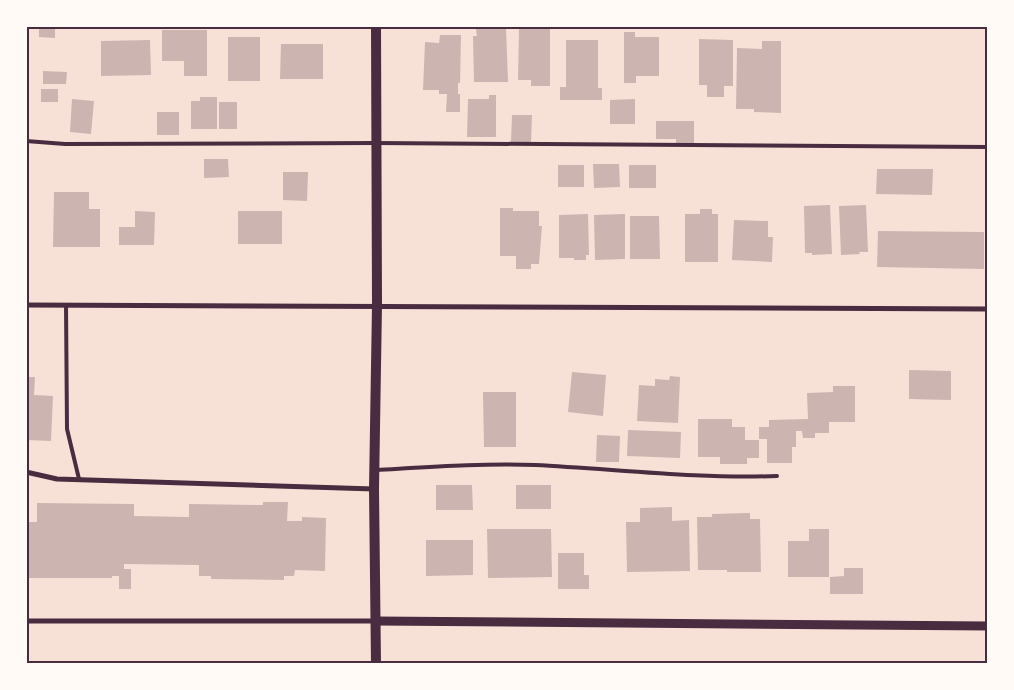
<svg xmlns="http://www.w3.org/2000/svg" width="1014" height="690" viewBox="0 0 1014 690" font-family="Jost,sans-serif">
<rect width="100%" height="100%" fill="#f7e1d7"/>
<!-- building -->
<path fill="#ccb4b1" d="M39,26H55V38L39,37Z
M506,28L508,82H474L473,36H477L476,29Z
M519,29H550V86H531V80H518Z
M162,30H207V76H184V61H162Z
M624,32H635V37H659V76H636V83H624Z
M440,35H461L460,83H458V94H460V112H446L447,94H439V90H423L425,42L439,43Z
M228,37H260V81H228Z
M699,39L733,40V86H724V97H707V85H699Z
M150,40L151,75L101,76V41Z
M566,40H598V88H602V100H560V87H566Z
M762,41H781V113L754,112V109H736L737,48L762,49Z
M281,44H323V79H280Z
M43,71L67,72L66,84H43Z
M41,89H58V102H41Z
M489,95H496V137H467L468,99H489Z
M200,97H217V129H191V101H200Z
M72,99L94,101L91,134L70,132Z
M635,99V124H610V100Z
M219,102H237V129H219Z
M157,112H179V135H157Z
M512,115H532L531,143L511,142Z
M656,121H694V143H676V139H656Z
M204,159H228L229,177L204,178Z
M593,164H619L620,187L594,188Z
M558,165H584V187H558Z
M629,165H656V188H629Z
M877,169H933L932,195L876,194Z
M283,172H308L307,201L283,200Z
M54,192H89V209H100V247H53Z
M830,205L832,254L812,255V253H805L804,206Z
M866,205L868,252H859L860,254L841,255L839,206Z
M500,208H513V211H539V226H542L539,264H531V269H516V256H500Z
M700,209H712V214H718V262H685V214H700Z
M135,211L155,212L154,245H119V227H135Z
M238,211H282V244H238Z
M588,214L589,255H586V260H574V258H559V215Z
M625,214V259L595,260L594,215Z
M630,216H659L660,259H630Z
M734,220L768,221V237H773L772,262L732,260Z
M878,231L984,232V269L877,267Z
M909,370L951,371V400L909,399Z
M572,372L606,375L603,416L568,412Z
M670,376L680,377L678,423L637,421L639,385L655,386V379L669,380Z
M26,377H35L34,395L53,396L51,441L26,440Z
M833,386H855V422H829V433H815V438H803L802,431H796V447H792V463H767V439H759V427H769V420L808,419L807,393L833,392Z
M483,392H516V447H484Z
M698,419H732V427H745V440H759V458H747V464H720V457H698Z
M628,430L681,432L680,458L627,456Z
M597,435L620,436L619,462H596Z
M436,485H472L473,510H436Z
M516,485H551V509H516Z
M263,502H288L287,521H302V517L326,518L325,571L295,570L294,576H284V580L211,579V576H199V565L124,564V569H131V589H119V576H112V578H28V570H26V522H37V503L134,504V516L189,517V504L263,505Z
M672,507V521L689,520L690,571L627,572L626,522H640V508Z
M750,513V519H760L761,572H727V570H698L697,517H712V514Z
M487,529H551L552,577L488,578Z
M809,529H829V577H788V541H809Z
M426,540H473V575L426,576Z
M558,553H584V575H589V589H558Z
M844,568H863V594H830V577L844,576Z"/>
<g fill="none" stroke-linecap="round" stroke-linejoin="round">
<!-- service -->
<path stroke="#4a2c40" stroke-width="4" d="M26,141L65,144L376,143L988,147
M66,305L67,429L79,479
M376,470C429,467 482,463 535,465C616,469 696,479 777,476"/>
<!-- minor -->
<path stroke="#4a2c40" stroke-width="5" d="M26,305L988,309
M26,472L57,479L374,489
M26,621H375"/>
<!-- tertiary -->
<path stroke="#4a2c40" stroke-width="9" d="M375,621L988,626"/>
<!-- secondary -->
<path stroke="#4a2c40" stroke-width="10" d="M376,26L377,305L374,489L376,664"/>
</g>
<!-- border -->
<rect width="1014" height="690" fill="none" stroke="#fffaf5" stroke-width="55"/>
<rect x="28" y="28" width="958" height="634" fill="none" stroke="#4a2c40" stroke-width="2"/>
</svg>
